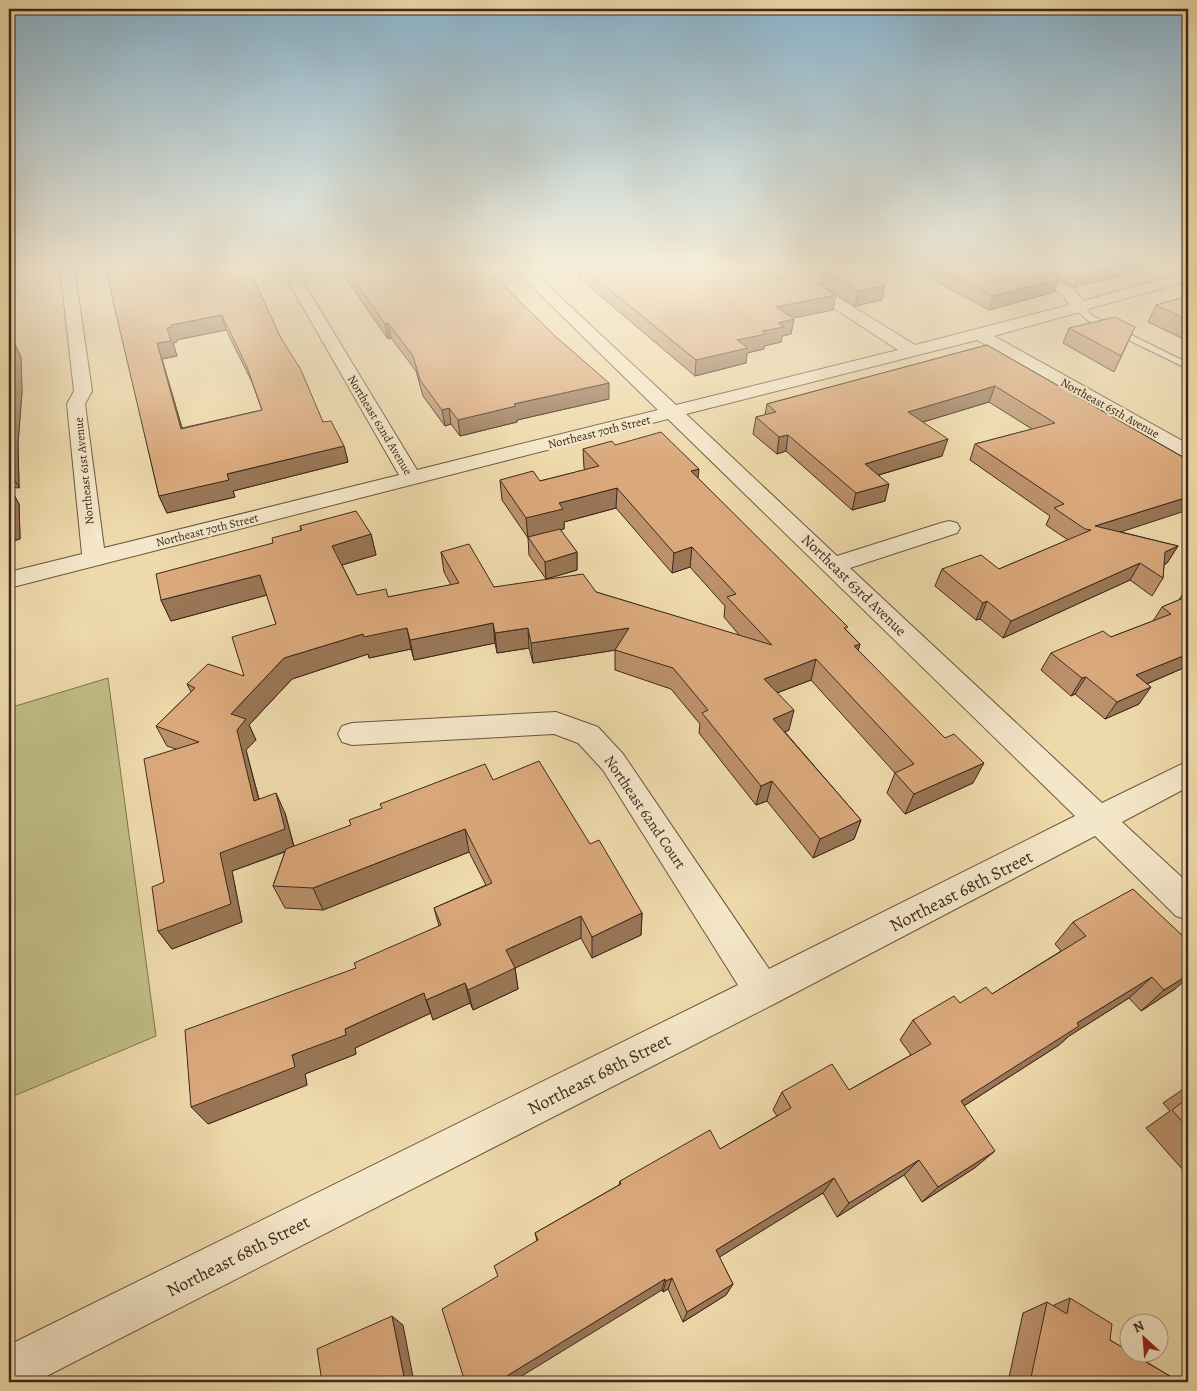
<svg xmlns="http://www.w3.org/2000/svg" width="1197" height="1391" viewBox="0 0 1197 1391" font-family="Alegreya,serif">
<rect width="100%" height="100%" fill="#eed9aa"/>
<filter id="stains"><feTurbulence type="fractalNoise" baseFrequency=".004" numOctaves="4"/><feColorMatrix values="0 0 0 0 .2 0 0 0 0 .09 0 0 0 0 .02 0 0 0 .5 -.17"/></filter>
<radialGradient id="worn" r=".72"><stop offset=".6" stop-color="#630" stop-opacity="0"/><stop offset="1" stop-color="#630" stop-opacity=".3"/></radialGradient>
<!-- green -->
<path fill="#c0bd84" stroke="#7e7350" d="M108,678L156,1036L9,1098V708Z"/>
<g fill="none" stroke-linecap="round" stroke-linejoin="round">
<defs>
<path id="lane" d="M776,267H785L809,283L802,285Z
M1077,307H1083L1093,316L1188,363V369L1087,320L1077,311Z"/>
<path id="street" d="M60,267H74L92,391L85,404L104,548L399,475L280,267H294L417,470L658,410L512,267H528L676,405L898,350L800,286L797,267H811L812,281L915,345L1069,305L1063,295L1011,267H1030L1074,289L1083,301L1188,272V281L1088,309L1086,312L1076,313L994,336L1188,444V458L1181,456L977,340L686,414L837,556L941,523L949,521L957,523L960,528L957,533L850,568L1102,803L1188,761V787L1122,822L1188,883V920L1176,916L1095,836L776,1003L35,1382H9V1345L738,985L603,770L578,743L554,734L352,745L342,742L338,734L342,726L352,723L556,712L598,727L623,754L769,969L1075,816L668,419L9,588V572L82,554L67,404L74,391Z"/>
</defs>
<!-- lane casing -->
<use href="#lane" stroke="#685540" stroke-width="2"/>
<!-- street casing -->
<use href="#street" stroke="#685540" stroke-width="2"/>
<!-- lane -->
<use href="#lane" fill="#f4e6c8" fill-rule="evenodd"/>
<!-- street -->
<use href="#street" fill="#f4e6c8" fill-rule="evenodd"/>
</g>
<!-- wall -->
<path fill="#bb906a" stroke="#3b291d" fill-rule="evenodd" d="M106,267L281,338L323,422L344,446L348,462L233,491L235,497L167,513L159,496ZM226,330L252,382L262,410L182,428L162,359L177,356L173,343L177,342L176,340Z
M338,267H485L609,399L517,420V422L460,436L451,424L445,426L423,396L416,371L391,338L388,339Z
M578,267H763L780,279L833,310L792,318L794,319L791,334L782,336L781,342L764,346V349L747,353L746,363L695,376L579,278Z
M909,267H1153L1074,287L1059,279L1054,292L989,310Z
M823,269L885,286L882,300L855,306L820,284Z
M1188,296V341L1148,322L1156,305Z
M1135,327L1114,372L1063,343L1069,328Z
M14,342L21,357L22,392L18,443L19,488L10,487L19,504L20,539L9,542V343Z
M987,345L1188,460L1121,532L1178,546L1167,563L1164,565L1163,578L1152,596L1130,580L1003,638L980,619L976,620L935,586L942,569H999L1068,540L1046,525L1050,516L970,460L975,444L1032,429L989,402L923,422L942,456L879,475L885,501L852,510L786,451L777,454L753,434L756,417L765,415L767,404Z
M615,445L698,478L860,644L858,650L973,783L905,814L887,793L895,773L811,680L777,693L789,730L785,732L861,820L854,839L813,858L767,801L756,805L699,733L700,724L671,689L615,670V650L533,663L529,648L497,653L495,643L414,660L411,649L369,658L368,654L292,679L249,725L256,740L246,750L259,799L285,813L294,846L493,780L590,844L642,913L641,935L592,958L581,938L515,968L518,989L473,1010L470,1003L433,1020L431,1013L355,1048L356,1054L305,1074L307,1085L208,1124L191,1107L356,968L439,926L434,908L486,885L469,852L323,910L285,908L273,886L285,852L232,871L242,922L172,949L158,931L164,882L176,749L167,746L156,726L191,692L187,684L244,676L276,624L267,595L171,621L161,600L273,543L301,530L300,526L371,534L376,555L342,565L357,595L388,597L451,585L444,572L441,552L494,587L596,592L740,636L724,617L725,606L690,567L672,573L616,508L564,522V529L560,530L577,552V570L546,579L529,555L528,538L502,500L500,480L540,481L585,470L584,468L583,449Z
M1188,590V666L1147,684L1139,704L1105,719L1075,694L1071,696L1041,670L1051,653L1111,637L1153,621L1162,607L1179,600L1184,592Z
M1073,922L1175,989L1141,1011L1129,998L1069,1036L1059,1045L964,1106L976,1167L922,1202L904,1175L837,1217L823,1193L719,1257L733,1284L726,1295L683,1322L668,1289L663,1292L662,1290L498,1276L537,1241L535,1233L619,1185L620,1181L720,1149L777,1116L773,1110L782,1092L849,1090L911,1055L900,1040L913,1020L960,1003L992,994L1061,951L1055,944Z
M1188,1086V1167L1183,1170L1146,1128L1170,1111L1163,1103Z
M1070,1298L1110,1340L1180,1382H1008L1023,1313L1047,1302L1052,1306Z
M862,1377L866,1382H850Z"/>
<!-- shaded-wall -->
<path fill="#997656" stroke="#3b291d" d="M1105,267H1153L1074,287L1080,273Z
M1059,279L1054,292L989,310L994,296Z
M885,286L882,300L855,306L858,291Z
M836,295L833,310L774,322L776,307Z
M222,315L226,330L176,340L177,342L173,343L177,356L162,359L187,445L181,429L157,343L167,328L171,325Z
M794,319L791,334L782,336L781,342L764,346V349L747,353L746,363L695,376L696,360L737,340L762,331L778,323Z
M388,323L391,338L388,339L385,324Z
M14,342L21,357L22,392L18,443L19,488L10,472L9,427Z
M609,383V399L517,420V422L460,436L458,420L514,404Z
M995,386L989,402L903,428L908,412Z
M449,408L451,424L445,426L442,410Z
M788,435L786,451L777,454L779,437Z
M948,439L942,456L861,480L865,464Z
M344,446L348,462L233,491L235,497L167,513L159,496L227,474Z
M699,469L697,489L691,471Z
M889,484L885,501L852,510L856,493Z
M9,486L19,504L20,539L9,542Z
M617,488L616,508L564,522V529L528,538L526,518L559,503Z
M1188,497V510L1087,543L1095,526Z
M371,534L376,555L338,566L332,546Z
M1178,546L1167,563L1155,569L1165,552Z
M692,547L690,567L672,573L674,553Z
M577,552V570L546,579L545,562Z
M1140,563L1130,580L1003,638L1011,621Z
M260,575L267,595L171,621L161,600Z
M987,601L980,619L976,620L983,603Z
M493,623L495,643L414,660L410,640Z
M407,628L411,649L369,658L368,654L292,679L249,725L256,740L246,750L264,820L254,801L231,714L284,658L363,634Z
M528,628L529,648L497,653L495,633Z
M629,628V648L533,663L531,643Z
M860,644L854,664V646Z
M1188,654V666L1125,693L1136,675Z
M816,659L811,680L760,699L764,679Z
M1086,677L1075,694L1071,696L1082,678Z
M1151,687L1139,704L1105,719L1117,702Z
M794,710L789,730L769,739L773,719Z
M984,763L973,783L905,814L914,794Z
M772,781L767,801L756,805L761,786Z
M276,793L285,813L294,848L232,871L242,922L172,949L158,931L220,853Z
M861,820L854,839L813,858L820,839Z
M465,829L469,852L323,910L313,888Z
M642,913L641,935L592,958V937Z
M581,916V938L515,968L518,989L473,1010L468,990L506,950Z
M1188,975V978L1175,989L1141,1011L1164,990Z
M1152,977L1129,998L1069,1036L1059,1045L945,1118L961,1101L1077,1023Z
M465,983L470,1003L433,1020L426,1000Z
M424,993L431,1013L355,1048L356,1054L305,1074L307,1085L208,1124L191,1107L345,1029Z
M995,1151L976,1167L922,1202L938,1187Z
M919,1160L904,1175L837,1217L849,1203Z
M834,1178L823,1193L710,1263L716,1250Z
M672,1278L668,1289L663,1292L666,1281Z
M665,1279L662,1290L512,1382H497Z
M733,1284L726,1295L683,1322L687,1312Z
M392,1316L403,1325L414,1382H405Z"/>
<!-- building -->
<path fill="#daa87b" stroke="#3b291d" fill-rule="evenodd" d="M106,267H247L260,293L281,338L301,370L323,422L331,421L344,446L227,474L229,480L159,496L113,301ZM222,315L247,367L262,410L181,429L157,343L171,341L167,328L172,327L171,325Z
M345,267H485L555,336L609,383L514,404L516,406L458,420L449,408L442,410L420,380L413,356L388,323L385,324Z
M582,267H763L780,279L802,274L836,295L776,307L794,319L778,323L784,327L762,331L766,334L737,340L748,348L696,360Z
M832,267H853L885,286L858,291L823,269Z
M939,267H1037L1059,279L994,296Z
M1067,267H1105L1080,273Z
M1188,296V320L1156,305Z
M1115,317L1135,327L1121,356L1069,328Z
M14,342V376L9,427L10,472L9,471V343Z
M987,345L1188,460V497L1095,526L1178,546L1165,552L1163,578L1140,563L1011,621L987,601L983,603L942,569L981,555L999,569L1091,530L1085,529L1054,508L1064,504L975,444L1055,423L995,386L908,412L948,439L865,464L889,484L856,493L788,435L779,437L756,417L776,412L767,404Z
M661,432L699,469L691,471L848,627L844,628L860,644L854,646L945,738L954,734L984,763L914,794L895,773L914,764L816,659L764,679L794,710L773,719L861,820L820,839L772,781L761,786L702,713L708,710L673,668L615,650L629,628L531,643L528,628L495,633L493,623L410,640L407,628L364,637L363,634L284,658L231,714L246,719L237,730L254,801L276,793L285,829L220,853L231,904L158,931L152,887L164,882L144,759L199,742L156,726L195,688L187,684L208,664L244,676L232,637L276,624L260,575L161,600L156,574L273,543L272,538L302,530L300,526L356,511L371,534L332,546L357,595L386,589L388,597L459,583L441,552L469,544L494,587L583,574L596,592L772,645L727,597L736,594L692,547L674,553L617,488L559,503L563,509L526,518L500,480L533,471L540,481L599,466L583,449L612,441L615,445Z
M9,486L10,522H9Z
M560,529L577,552L545,562L528,537Z
M1188,590V595L1184,592Z
M1188,596V654L1136,675L1151,687L1117,702L1086,677L1082,678L1051,653L1103,631L1111,637L1171,614L1162,607Z
M539,761L590,844L599,840L642,913L592,937L581,916L506,950L515,968L468,990L465,983L426,1000L424,993L345,1029L346,1035L292,1055L295,1067L191,1107L185,1030L356,968L354,963L441,925L434,908L492,883L465,829L313,888L273,886L286,849L351,825L349,820L382,808L380,804L485,764L493,780Z
M1133,889L1188,941V954L1186,955L1188,956V975L1164,990L1152,977L1077,1023L1079,1026L961,1101L995,1151L938,1187L919,1160L849,1203L834,1178L716,1250L733,1284L687,1312L672,1278L666,1281L665,1279L497,1382H465L442,1309L498,1276L494,1266L538,1240L535,1233L621,1184L620,1181L710,1130L720,1149L791,1108L782,1092L832,1064L849,1090L931,1044L913,1020L954,996L960,1003L986,987L992,994L1086,936L1073,922Z
M1188,1098V1128L1172,1110Z
M1070,1298L1112,1324L1110,1340L1130,1352V1354H1132L1180,1382H1030L1047,1302L1067,1314Z
M392,1316L405,1382H322L317,1349Z
M862,1377L866,1382H854Z"/>
<!-- sky -->
<linearGradient id="sky" x2="0" y2="1"><stop stop-color="#89b6d1"/><stop offset="0.58" stop-color="#f7eed9"/><stop offset="1" stop-color="#f7eed9" stop-opacity="0"/></linearGradient>
<rect width="1197" height="462" fill="url(#sky)"/>
<g text-anchor="middle" dominant-baseline="central" stroke-width="4.5" stroke-linejoin="round" paint-order="stroke">
<!-- far-street labels -->
<g font-size="12" fill="#3b291d" stroke="#f4e6c8">
<text transform="translate(1110 408) rotate(29)">Northeast 65th Avenue</text>
<text transform="translate(380 425) rotate(59)">Northeast 62nd Avenue</text>
<text transform="translate(599 432) rotate(-14)">Northeast 70th Street</text>
<text transform="translate(84 471) rotate(-96)">Northeast 61st Avenue</text>
<text transform="translate(207 530) rotate(-14)">Northeast 70th Street</text>
</g>
<!-- street labels -->
<g font-size="15" fill="#3b291d" stroke="#f4e6c8">
<text transform="translate(854 585) rotate(44)">Northeast 63rd Avenue</text>
<text transform="translate(645 812) rotate(56)">Northeast 62nd Court</text>
</g>
<!-- near-street labels -->
<g font-size="18" fill="#3b291d" stroke="#f4e6c8">
<text transform="translate(961 891) rotate(-27)">Northeast 68th Street</text>
<text transform="translate(599 1074) rotate(-27)">Northeast 68th Street</text>
<text transform="translate(238 1256) rotate(-27)">Northeast 68th Street</text>
</g>
</g>
<!-- margin -->
<rect width="1197" height="1391" fill="none" stroke="#eed9aa" stroke-width="30"/>
<rect x="10" y="10" width="1177" height="1371" fill="none" stroke="#3b291d" stroke-width="2.5"/>
<rect x="15" y="15" width="1167" height="1361" fill="none" stroke="#3b291d"/>
<!-- north arrow -->
<g transform="translate(1144 1338) rotate(334)"><circle r="24" fill="#f4e6c8" stroke="#aa9a84"/>
<path d="M0-4L9 19L0 12L-9 19Z" fill="#8f2418"/>
<text y="-8" font-size="14" font-weight="bold" text-anchor="middle" fill="#3b291d">N</text>
</g>
<rect width="100%" height="100%" filter="url(#stains)"/>
<rect width="100%" height="100%" fill="url(#worn)"/>
</svg>
